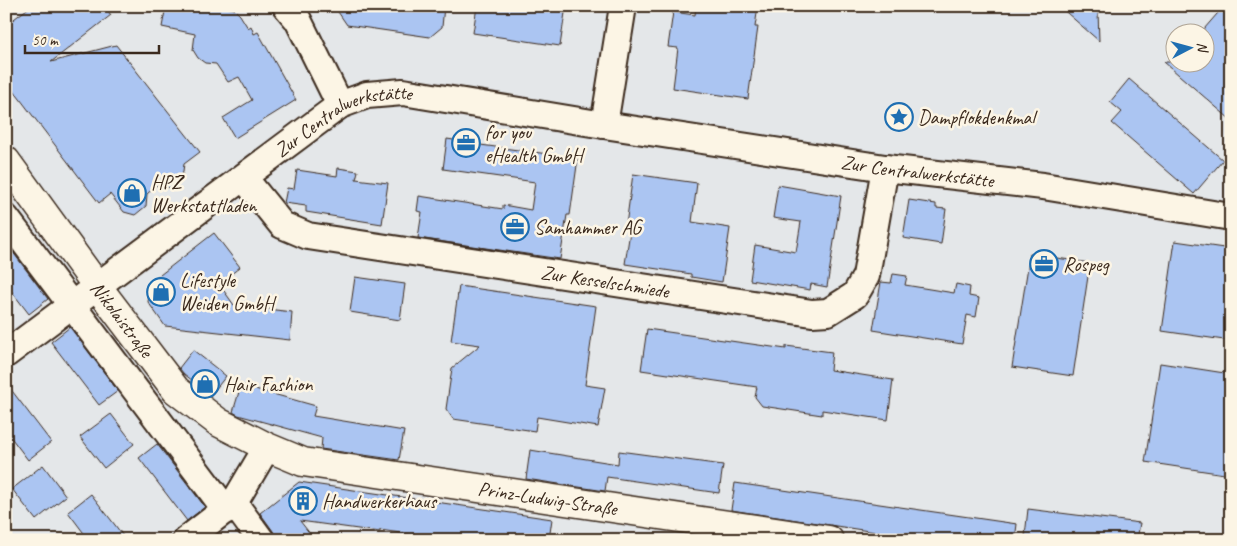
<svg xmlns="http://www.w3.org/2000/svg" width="1237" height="546" viewBox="0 0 1237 546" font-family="Caveat,sans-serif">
<rect width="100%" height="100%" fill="#e4e7e9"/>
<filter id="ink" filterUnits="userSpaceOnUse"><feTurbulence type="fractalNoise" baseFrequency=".02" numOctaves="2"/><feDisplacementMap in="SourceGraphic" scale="10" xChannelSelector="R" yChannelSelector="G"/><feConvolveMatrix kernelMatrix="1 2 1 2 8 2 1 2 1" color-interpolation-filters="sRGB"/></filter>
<g filter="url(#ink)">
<!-- building -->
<path fill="#abc5f2" stroke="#3b2a1e" d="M31,6H104L111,15L51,62L116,45L200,152L184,164L182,178L170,188L157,185L147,194L146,206L135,215L124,212L110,194L99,203L14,91L6,96V25Z
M166,6H222L234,9L240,15L248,28L251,26L254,34L258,32L296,100L235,138L223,118L252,100L239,77L228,82L216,64L205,63L198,58L193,50L195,34L162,27Z
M334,6H444L442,27L430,37L347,25Z
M477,6H566L560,46L473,33Z
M696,6H758L755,27H758L748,99L673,88L678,48L668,47L673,12L695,15Z
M1059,6H1092L1098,11L1099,41Z
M1224,6H1231V120L1164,62H1204V29Z
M1129,79L1223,160L1194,194L1112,123L1122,112L1110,102Z
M467,133L473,144L578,158L570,215H567L560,259L418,238L422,212L417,211L419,196L503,209V205L531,210L535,182L443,169L447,139L460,141Z
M338,168L358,171L356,179L388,183L382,224L306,212V206L284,203L287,188L294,189L297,170L337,176Z
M633,174L697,183L692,222L730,228L722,282L691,277V274L625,264L631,225H626Z
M778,185L841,196L827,287L811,284L810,290L750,280L755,245L796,252L801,222L773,218Z
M909,200L936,204V208L946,209L941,244L903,238Z
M214,233L240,267L219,284L234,305L292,312L290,340L165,326L148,302L151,282Z
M1175,241L1231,249V341L1162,331Z
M6,243L48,299L29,314L6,284Z
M1030,254L1090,263L1073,376L1012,367Z
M893,274L907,276L905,285L954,293L956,284L970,287L969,296L979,298L976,317L967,315L962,344L873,330L881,282L891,283Z
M355,277L405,284L400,320L350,312Z
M459,286L596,306L585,385L605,388L598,427L537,417L535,431L453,419L446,409L452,368L480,345L451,341Z
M70,327L118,391L99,405L51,342Z
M647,329L786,349V346L832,352L830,370L893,380L888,420L822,410V415L762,406L755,397L757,387L641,370Z
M193,350L226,376L211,395L184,374L179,368Z
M1160,363L1231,374V475L1145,462Z
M6,383L51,442L28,460L6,431Z
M241,385L316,406L313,416L404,431L399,460L321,449L322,438L238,415L233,412Z
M111,414L134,444L104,468L80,437Z
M157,444L205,507L187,521L139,458Z
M530,450L618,464L619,451L723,465L719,493L607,477L605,491L526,479Z
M43,465L66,496L36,520L12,489Z
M299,482L552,519L549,540H479L455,536L454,540H448L380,530V532L300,521L315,540H277L273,531L260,513Z
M735,483L1017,524L1015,540H928L731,510Z
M91,494L115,525L126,540H89L68,512Z
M1028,509L1140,523L1137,540H1050L1025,536Z"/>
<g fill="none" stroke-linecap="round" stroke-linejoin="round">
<defs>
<g id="minor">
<path d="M286,6L298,20L340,105"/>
<path d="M604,125L623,6"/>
<path id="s1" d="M244,178L282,225L308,236L812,313L828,312L855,295L866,276L885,168"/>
<path d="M6,218L226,510"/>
<path id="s2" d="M6,354L340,105L367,95L403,92L604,125L885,168L1043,186L1231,217"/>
<path d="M234,503L261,540"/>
<path d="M186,540L234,503L267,447"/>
</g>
<g id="major">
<path id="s3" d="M6,161L97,286L176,390L218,422L267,447L303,462L829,540"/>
</g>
</defs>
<!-- minor casing -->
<use href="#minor" stroke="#3b2a1e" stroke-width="30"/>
<!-- major casing -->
<use href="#major" stroke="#3b2a1e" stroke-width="31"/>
<!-- minor -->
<use href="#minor" stroke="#fcf5e5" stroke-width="26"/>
<!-- major -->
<use href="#major" stroke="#fcf5e5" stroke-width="28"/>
</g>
</g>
<!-- icons -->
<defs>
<symbol id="sight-ring" viewBox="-11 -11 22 22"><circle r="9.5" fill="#fcf5e5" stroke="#1f6fb2" stroke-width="1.5"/><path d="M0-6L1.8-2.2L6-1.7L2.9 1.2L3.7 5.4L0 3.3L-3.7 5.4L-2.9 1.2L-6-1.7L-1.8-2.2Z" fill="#1f6fb2"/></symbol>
<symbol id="office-ring" viewBox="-11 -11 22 22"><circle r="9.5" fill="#fcf5e5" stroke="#1f6fb2" stroke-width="1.5"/><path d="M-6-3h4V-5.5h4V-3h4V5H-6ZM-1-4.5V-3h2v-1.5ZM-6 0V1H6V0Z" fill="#1f6fb2"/></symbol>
<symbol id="shop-ring" viewBox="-11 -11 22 22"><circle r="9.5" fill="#fcf5e5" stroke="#1f6fb2" stroke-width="1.5"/><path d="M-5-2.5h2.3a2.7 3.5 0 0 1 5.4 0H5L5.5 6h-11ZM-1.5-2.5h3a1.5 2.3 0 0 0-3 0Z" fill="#1f6fb2"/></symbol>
<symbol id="building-ring" viewBox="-11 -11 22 22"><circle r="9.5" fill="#fcf5e5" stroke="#1f6fb2" stroke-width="1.5"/><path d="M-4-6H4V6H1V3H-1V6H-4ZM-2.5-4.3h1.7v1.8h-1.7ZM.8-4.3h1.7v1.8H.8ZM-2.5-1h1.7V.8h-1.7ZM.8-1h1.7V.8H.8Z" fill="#1f6fb2"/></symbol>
</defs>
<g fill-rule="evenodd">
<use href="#sight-ring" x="883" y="101" width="32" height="32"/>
<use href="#office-ring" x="450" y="127" width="32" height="32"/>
<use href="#shop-ring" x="116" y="177" width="32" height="32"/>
<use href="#office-ring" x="499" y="211" width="32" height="32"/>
<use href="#office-ring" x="1028" y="248" width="32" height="32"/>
<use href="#shop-ring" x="145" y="276" width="32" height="32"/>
<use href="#shop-ring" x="189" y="368" width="32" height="32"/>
<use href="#building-ring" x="287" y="485" width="32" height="32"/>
</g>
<g text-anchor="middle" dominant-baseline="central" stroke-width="5" stroke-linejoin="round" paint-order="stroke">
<!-- poi labels -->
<g font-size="20" fill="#3b2a1e" stroke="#fcf5e5" text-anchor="start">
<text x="918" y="117">Dampflokdenkmal</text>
<text x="485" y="132">for you<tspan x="485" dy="23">eHealth GmbH</tspan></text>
<text x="151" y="182">HPZ<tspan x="151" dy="23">Werkstattladen</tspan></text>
<text x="534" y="227">Samhammer AG</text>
<text x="1063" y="264">Rospeg</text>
<text x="180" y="280">Lifestyle<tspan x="180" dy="23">Weiden GmbH</tspan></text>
<text x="224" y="384">Hair Fashion</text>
<text x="322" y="501">Handwerkerhaus</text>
</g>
<!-- street labels -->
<g font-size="20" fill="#3b2a1e" stroke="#fcf5e5">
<text stroke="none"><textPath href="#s2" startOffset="414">Zur Centralwerkstätte</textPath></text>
<text stroke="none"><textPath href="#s2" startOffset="1002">Zur Centralwerkstätte</textPath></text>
<text stroke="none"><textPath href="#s1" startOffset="389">Zur Kesselschmiede</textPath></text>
<text stroke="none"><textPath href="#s3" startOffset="196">Nikolaistraße</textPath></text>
<text stroke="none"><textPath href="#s3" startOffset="679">Prinz-Ludwig-Straße</textPath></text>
</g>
</g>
<!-- margin -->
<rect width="1237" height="546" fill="none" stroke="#fcf5e5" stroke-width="25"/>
<rect x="12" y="12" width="1212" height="521" fill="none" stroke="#3b2a1e" stroke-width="2" filter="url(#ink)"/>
<!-- north arrow -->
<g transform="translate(1190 48) rotate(84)"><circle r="24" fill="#fcf5e5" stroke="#afa495"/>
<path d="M0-4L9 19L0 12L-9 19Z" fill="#1f6fb2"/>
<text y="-8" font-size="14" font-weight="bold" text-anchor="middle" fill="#3b2a1e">N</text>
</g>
<!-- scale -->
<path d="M25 45v8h134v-8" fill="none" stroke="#3b2a1e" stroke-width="2.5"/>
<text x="32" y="45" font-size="15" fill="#3b2a1e" stroke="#fcf5e5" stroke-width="4" paint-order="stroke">50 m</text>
</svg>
